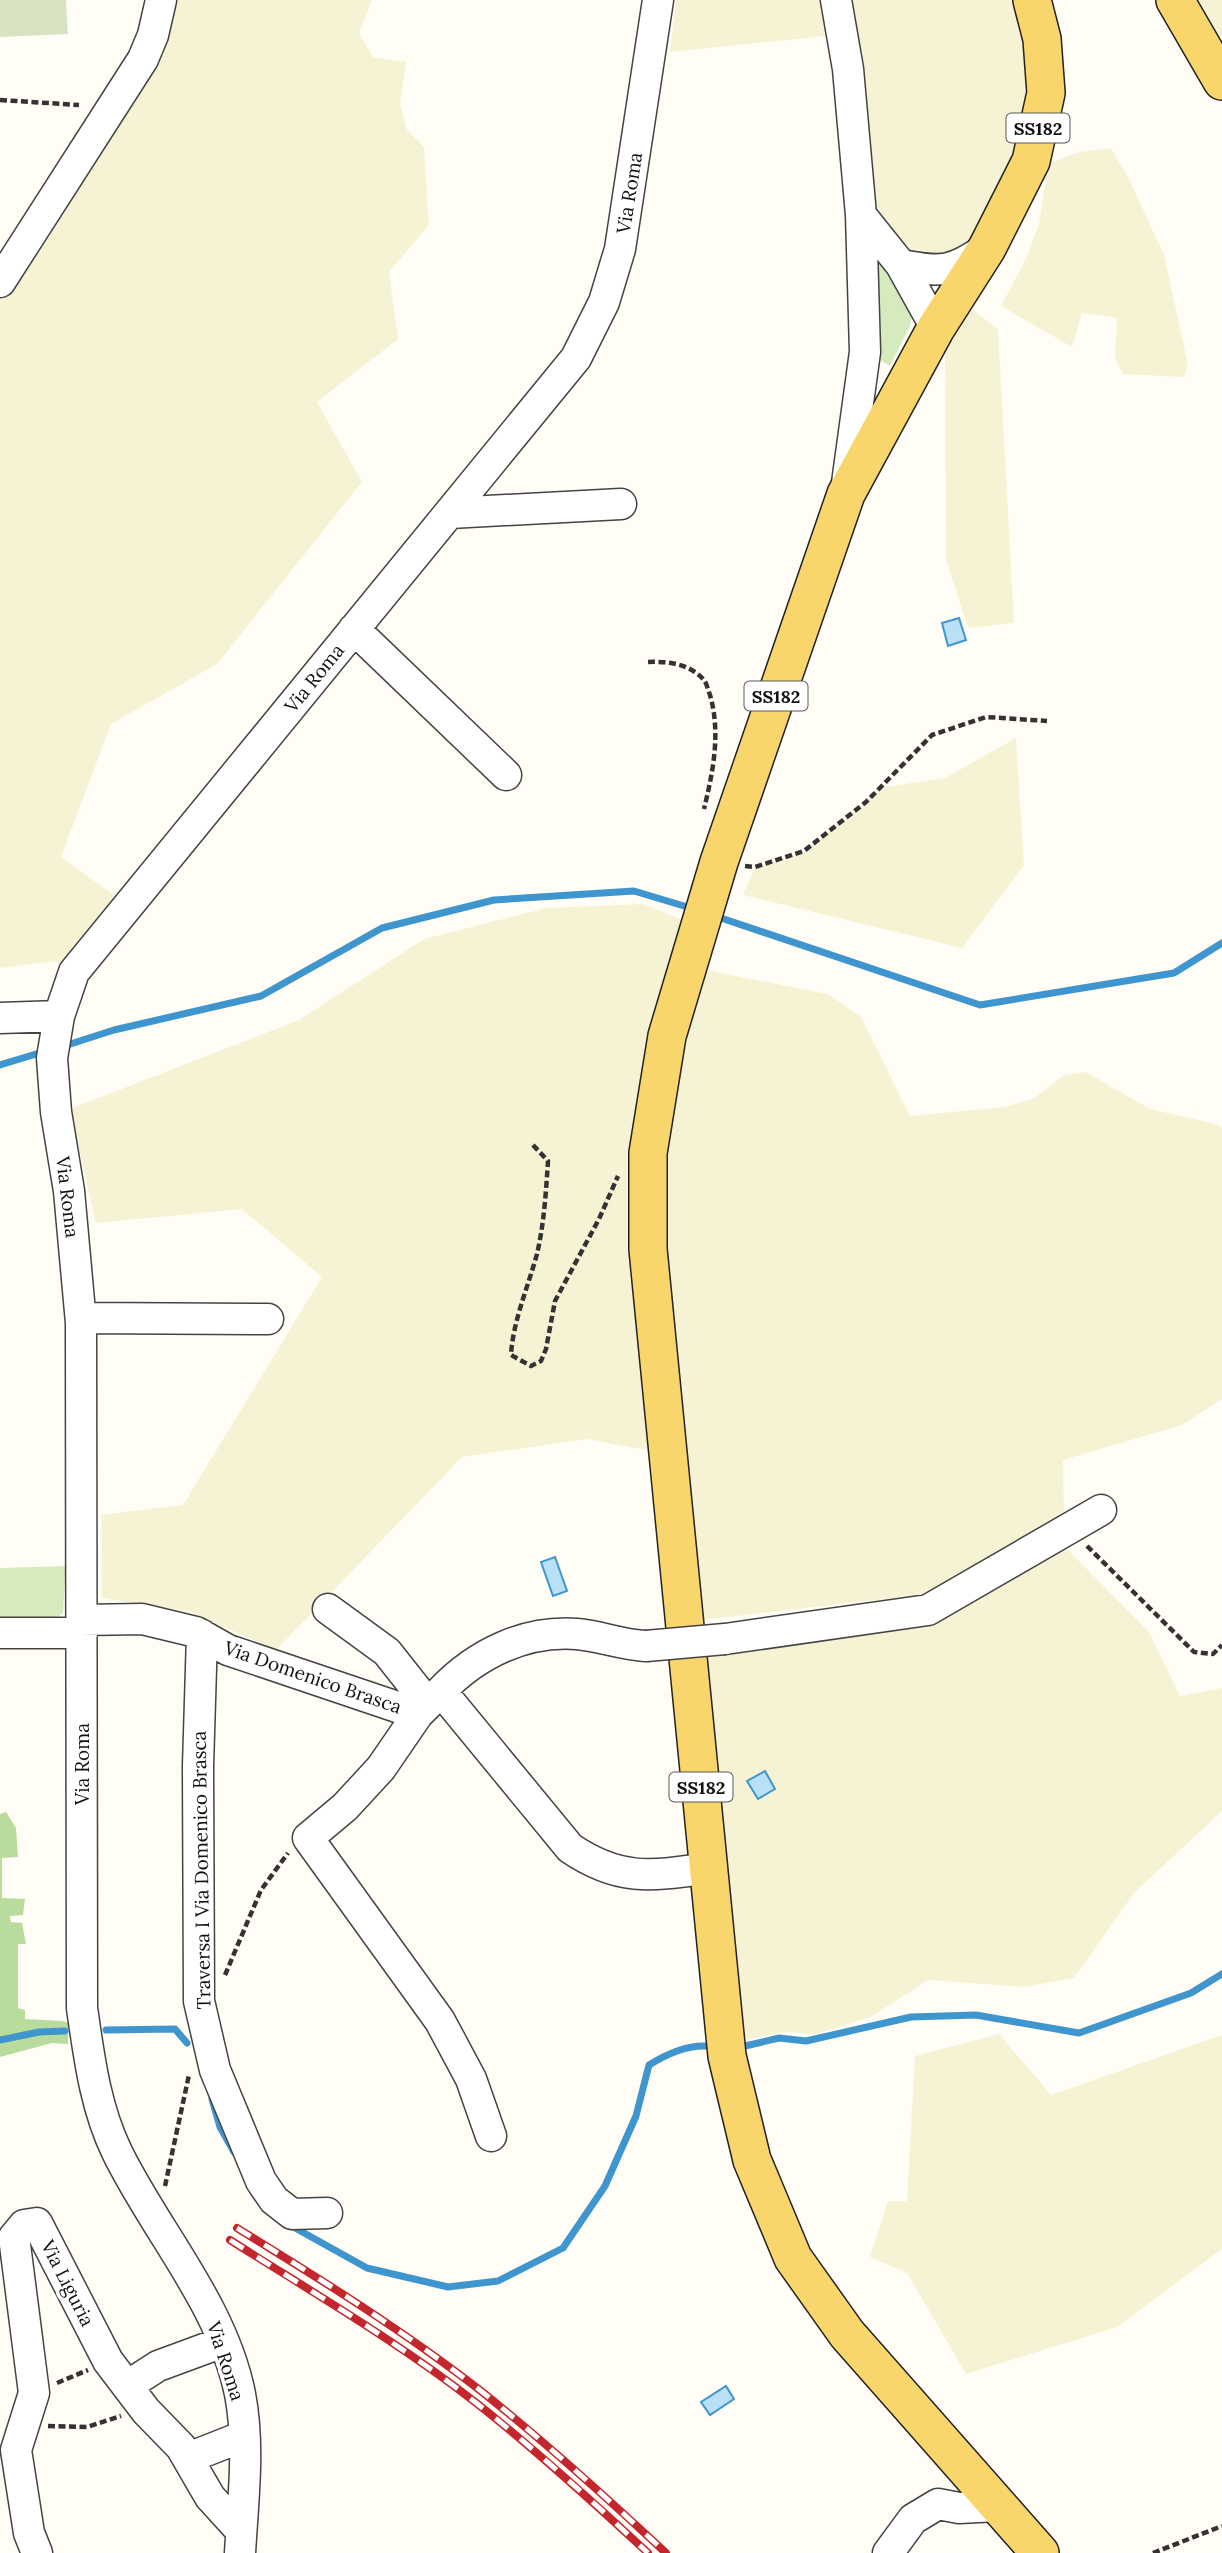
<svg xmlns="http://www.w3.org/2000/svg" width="1222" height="2553" viewBox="0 0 1222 2553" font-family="Lora,serif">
<rect width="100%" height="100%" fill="#fffdf5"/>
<!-- farmland -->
<path fill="#f6f3d4" d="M161,0H372L359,33L373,57L406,62L400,104L407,130L424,147L429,225L389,272L398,339L317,402L362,482L217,664L111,724L61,857L128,905L74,972L56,961L0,968V282Z
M676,0H822L826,36L670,52Z
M836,0H1032L1046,93L987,248L931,270L861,215Z
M1175,0H1222V36L1200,43Z
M1111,148L1129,179L1164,255L1188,365L1184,377L1123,374L1115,358L1117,318L1082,313L1072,347L1001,306L1026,259L1039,224L1048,164L1079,152Z
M968,306L998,329L1014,623L968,628L946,560L945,350Z
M1016,738L1024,865L962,948L743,895L755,867L804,851L866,802L879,788L945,778Z
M644,904L700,927L695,968L828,994L861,1017L910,1116L1005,1107L1033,1099L1064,1075L1086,1072L1150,1109L1220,1125L1222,1129V1399L1182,1425L1063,1460L1064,1514L927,1594L685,1622L667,1448L640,1449L587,1439L462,1457L276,1650L190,1612L102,1598L101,1515L183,1505L322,1277L242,1209L96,1223L70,1109L299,1020L424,939L547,908Z
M1063,1545L1149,1632L1180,1696L1222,1688V1811L1134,1893L1074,1978L1025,1987L928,1980L871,2017L816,2034L784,2032L744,2040L698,1655L816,1637Z
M999,2034L1051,2095L1222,2035V2249L1117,2327L966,2374L907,2273L870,2257L888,2201H907L915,2056Z"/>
<!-- green -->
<path fill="#d5ebbd" d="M870,248L896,274L912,315L910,326L890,366L880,360L870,346Z
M66,1566L63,1613L55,1619H0V1568Z"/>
<!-- forest -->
<path fill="#b9dc9c" d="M6,1812L16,1828L18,1857L2,1858V1898L25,1899L23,1915L10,1916L11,1922L22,1923L26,1944H18V2008L25,2010V2019L63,2021L68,2023V2044L52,2043L0,2057V1814Z"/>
<!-- cemetery -->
<path fill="#d9e3c4" d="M0,0H66L68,34L0,37Z"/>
<!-- water -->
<path fill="#b9e0f7" stroke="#3f96cf" stroke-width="2" d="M959,618L966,640L948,646L942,623Z
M555,1557L567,1591L553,1596L541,1562Z
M765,1771L775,1789L758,1799L747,1781Z
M726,2386L734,2399L710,2415L701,2402Z"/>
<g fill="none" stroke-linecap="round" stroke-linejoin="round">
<!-- stream -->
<path stroke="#3f96cf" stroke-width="7" d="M715,916L980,1005L1174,973L1222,943
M61,1047L114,1030L261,996L382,928L494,900L634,891L694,909
M0,1065L46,1051
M106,2030L175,2029L187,2043
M0,2040L39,2032L65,2031
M745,2046L779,2038L806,2041L911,2017L976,2015L1079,2033L1191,1993L1222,1974
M212,2099L220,2127L234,2152
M288,2224L367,2268L448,2287L498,2281L563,2248L605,2186L636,2116L649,2065C665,2055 686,2045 706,2046"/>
<defs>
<path id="minor" d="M836,0L848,69L861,215L865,352L847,483
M861,215L901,265L936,328
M901,265C945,273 950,272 987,248
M0,282L143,59L153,35L161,0
M450,513L621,504
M354,629L506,775
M0,1018L59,1016
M81,1318L268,1319
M328,1609L387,1652L428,1704
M82,1620L142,1619L196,1632L228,1650L418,1714L441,1691L570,1848C620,1882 652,1876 709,1868
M0,1633H82
M202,1635L198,1766L199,2001L215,2070L261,2181L274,2200L292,2214L327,2213
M725,1639L928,1610L1101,1510
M441,1691C476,1654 525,1630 577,1634C600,1636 622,1645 646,1646
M418,1714L381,1768L345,1807L308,1838L440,2021L471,2079L491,2136
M127,2386L158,2366L223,2342
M188,2458L244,2436
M37,2553L29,2533L16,2450L34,2393L14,2237L24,2225L37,2223L108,2361L146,2411L181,2447L210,2497L241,2531
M240,2553C243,2500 250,2446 240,2394C222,2304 156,2232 117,2152C95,2107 89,2056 82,2008L81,1323L69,1191L56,1112L52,1058L59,1016L74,972L576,358L604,302L620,249L658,0
M888,2553L913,2519L938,2504L959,2508L998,2506"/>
<path id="major" d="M1032,0L1042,39L1046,93L1031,161L987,248L936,328L846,494L719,862L667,1036L648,1153V1249L727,2056L752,2160L793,2258L847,2334L1040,2553
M1175,0L1222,81"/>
</defs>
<!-- minor casing -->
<use href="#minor" stroke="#444" stroke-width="33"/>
<!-- major casing -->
<use href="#major" stroke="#222" stroke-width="40"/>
<!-- path -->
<path stroke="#333" stroke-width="4.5" stroke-dasharray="7 3.5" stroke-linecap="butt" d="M0,100L79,105
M648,662C668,661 690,664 704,680C707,684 708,690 710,695C721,733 713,772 704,809
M745,866L755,867L804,851L866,802L932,735L986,717L1047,721
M533,1145L548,1161C546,1192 544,1224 537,1254C528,1287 513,1321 511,1355L531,1366L541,1361L546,1349L555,1301L599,1219L618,1176
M1087,1546L1194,1652L1213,1654L1222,1645
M225,1975L261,1890L288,1853
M165,2186L189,2075
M57,2383L88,2370
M48,2426L87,2427L121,2416
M1153,2553L1222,2526"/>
<!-- minor -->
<use href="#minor" stroke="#fff" stroke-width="30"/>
<!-- major -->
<use href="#major" stroke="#f9d66b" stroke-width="37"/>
<defs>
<path id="rail" d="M237,2228C320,2279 404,2331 481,2391C545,2442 606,2497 666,2553
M230,2240C312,2292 398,2342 475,2402C535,2449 592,2501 648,2553"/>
</defs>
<!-- rail casing -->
<use href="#rail" stroke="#c4262e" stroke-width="8"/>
<!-- rail -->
<use href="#rail" stroke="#fff" stroke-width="5" stroke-dasharray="16" stroke-linecap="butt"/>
<defs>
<path id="minor-bridge" d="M646,1646L725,1639"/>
</defs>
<!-- minor-bridge casing -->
<use href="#minor-bridge" stroke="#444" stroke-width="33" stroke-linecap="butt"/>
<!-- minor-bridge -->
<use href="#minor-bridge" stroke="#fff" stroke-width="30"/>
</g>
<g text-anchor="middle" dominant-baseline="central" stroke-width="7" stroke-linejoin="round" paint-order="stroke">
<!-- shield labels -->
<g fill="#fff" stroke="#585858" stroke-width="2">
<rect x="1006.5" y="113.5" width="63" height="29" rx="5"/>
<rect x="744.5" y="681.5" width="63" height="29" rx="5"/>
<rect x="669.5" y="1772.5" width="63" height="29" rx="5"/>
</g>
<g font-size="18" font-weight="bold" fill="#111">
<text x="1038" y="128">SS182</text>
<text x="776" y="696">SS182</text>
<text x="701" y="1787">SS182</text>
</g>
<!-- street labels -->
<g font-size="19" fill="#111" stroke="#fff">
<text transform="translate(629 193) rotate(-81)">Via Roma</text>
<text transform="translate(314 678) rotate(-51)">Via Roma</text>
<text transform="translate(68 1197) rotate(83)">Via Roma</text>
<text transform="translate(313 1677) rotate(19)">Via Domenico Brasca</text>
<text transform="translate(82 1764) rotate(-90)">Via Roma</text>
<text transform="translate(201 1870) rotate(-91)">Traversa I Via Domenico Brasca</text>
<text transform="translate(68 2283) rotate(63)">Via Liguria</text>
<text transform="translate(226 2361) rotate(72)">Via Roma</text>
</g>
</g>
</svg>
